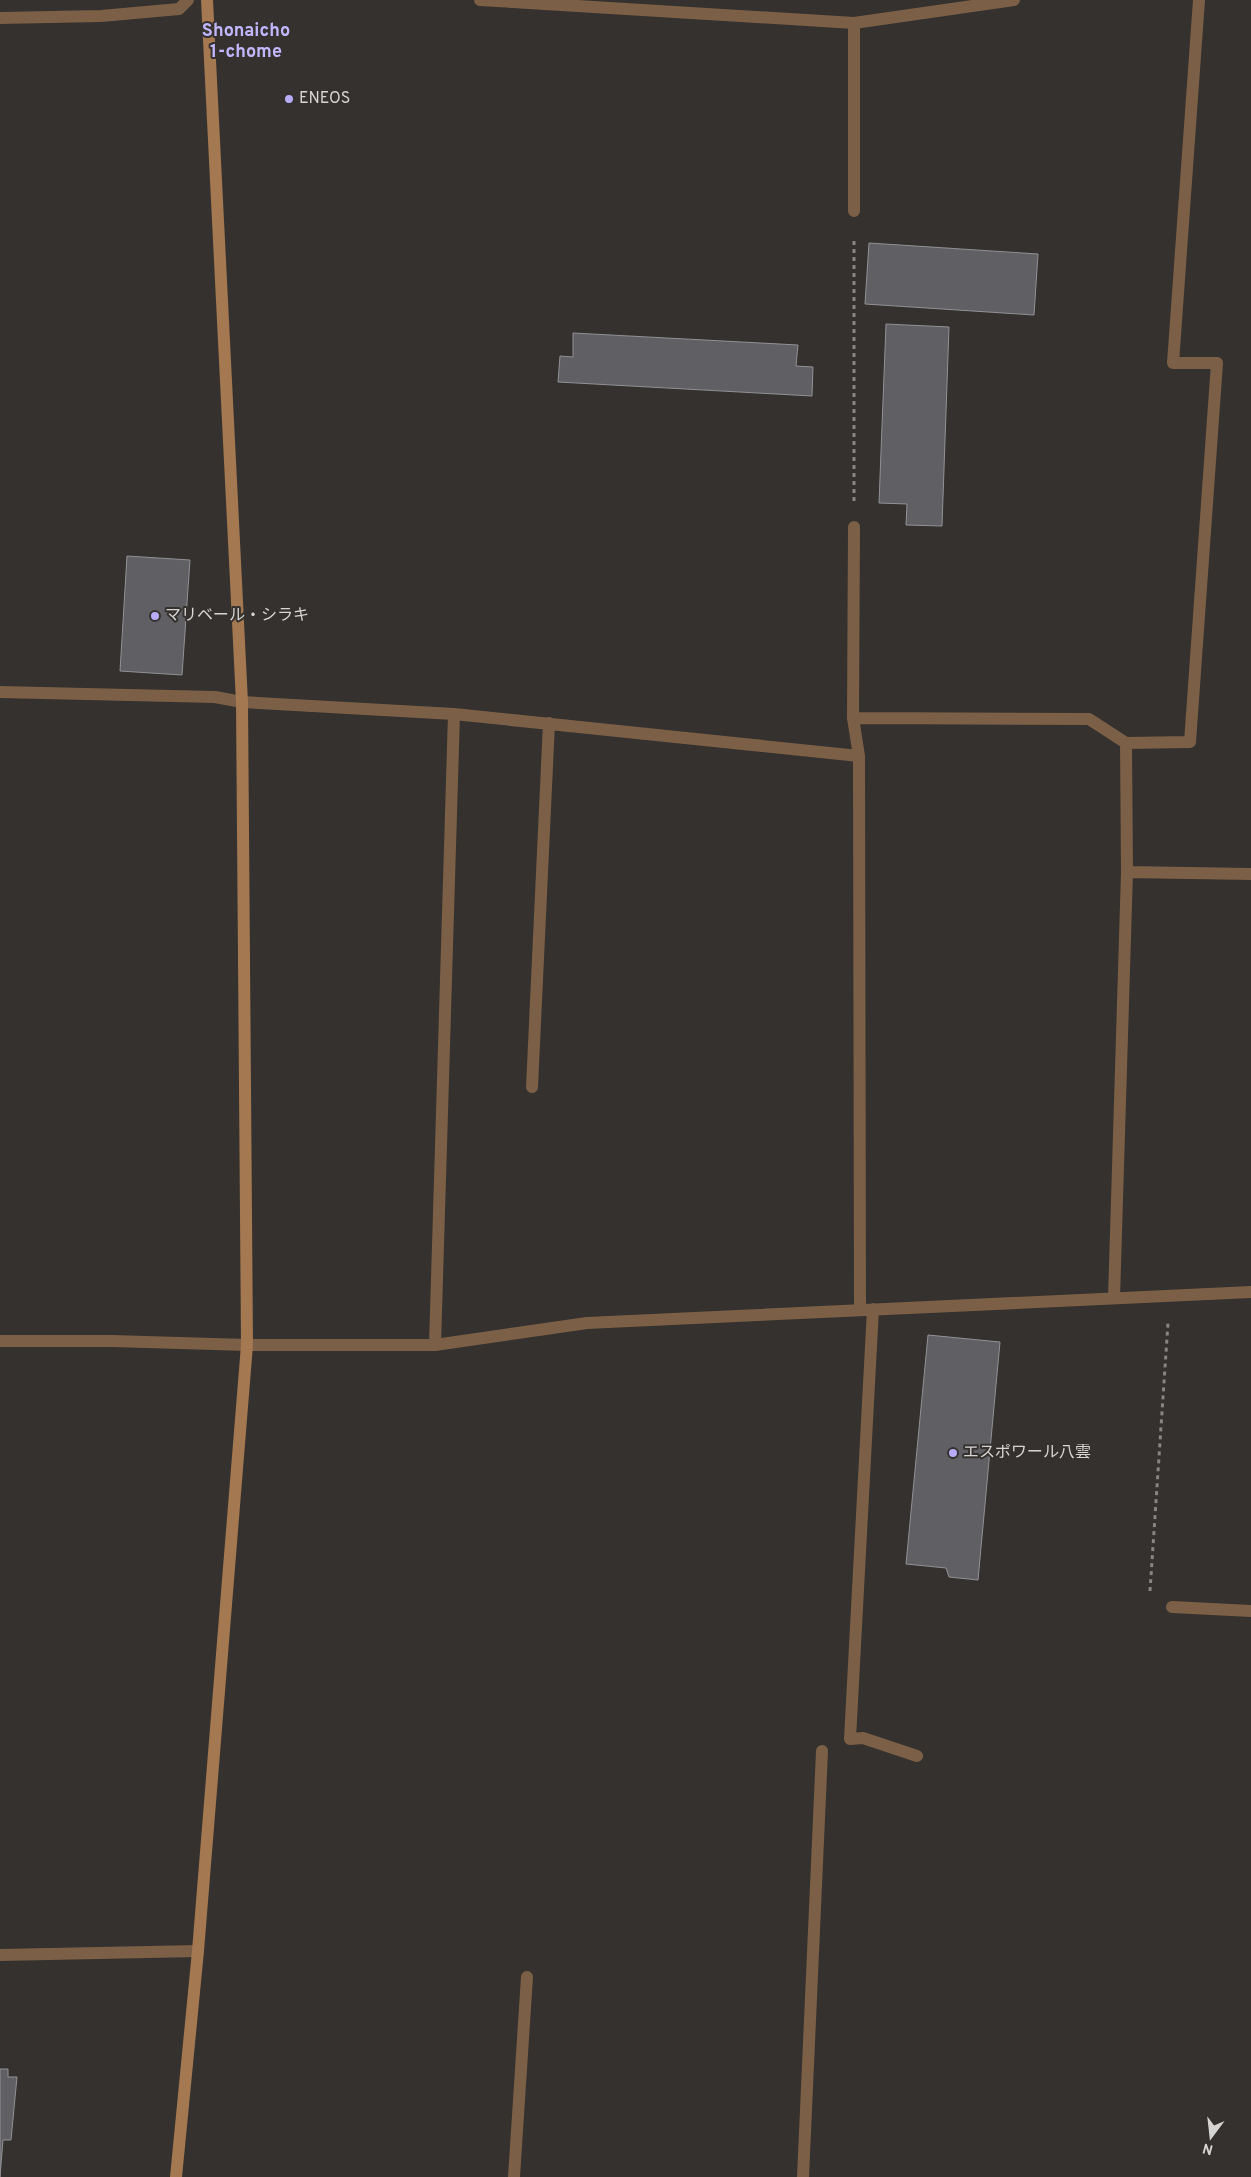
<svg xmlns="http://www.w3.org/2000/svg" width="1251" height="2177" viewBox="0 0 1251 2177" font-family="Overpass,'Noto Sans JP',sans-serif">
<rect width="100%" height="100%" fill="#34312e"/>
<!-- building -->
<path fill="#606064" stroke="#929296" d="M869,243L1038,254L1034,315L865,304Z
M886,324L949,327L942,526L906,525L907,504L879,503Z
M573,333L798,345L796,366L813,367L812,396L558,382L560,356L573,357Z
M127,556L190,560L182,675L120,671Z
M928,1335L1000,1342L978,1580L949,1577L946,1568L906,1564Z
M0,2069H8V2077H17L11,2140H3L0,2177Z"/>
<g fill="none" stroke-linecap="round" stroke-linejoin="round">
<!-- path -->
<path stroke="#878482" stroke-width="3" stroke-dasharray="4 4" stroke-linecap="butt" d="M854,501V237
M1150,1591L1168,1323"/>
<!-- street -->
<path stroke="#7b5f47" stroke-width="12" d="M480,0L854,23L1014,0
M0,18L101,16L179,9L188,0
M854,23V211
M854,527L853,718L859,756
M0,692L215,697L242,702L454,714L859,756L860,1309
M853,718L1089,719L1126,743L1127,872L1114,1298
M1126,743L1190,742L1217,363H1173L1199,0
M1127,872L1251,874
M532,1087L549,723
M873,1309L850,1739L863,1738L917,1756
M0,1341H112L247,1345H435L587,1323L1251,1292
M435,1345L454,714
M1172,1607L1251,1611
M0,1955L198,1951
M514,2177L527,1977
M803,2177L822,1751"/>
<!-- secondary -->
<path stroke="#a47851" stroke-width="12" d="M176,2177L198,1951L247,1345L242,702L207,0"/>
</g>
<!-- markers -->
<g fill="#b8abf7" stroke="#34312e" stroke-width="2">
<circle cx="289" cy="99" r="5"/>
<circle cx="155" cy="616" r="5"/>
<circle cx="953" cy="1453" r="5"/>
</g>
<g text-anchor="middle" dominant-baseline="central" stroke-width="4" stroke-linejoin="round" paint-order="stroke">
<!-- poi labels -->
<g font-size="16" fill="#d7d5d3" stroke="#34312e" text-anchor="start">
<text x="299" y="99">ENEOS</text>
<text x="165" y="616">マリベール・シラキ</text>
<text x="963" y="1453">エスポワール八雲</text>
</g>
<!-- neighbourhood labels -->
<g font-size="18" font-weight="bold" fill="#c2b7fe" stroke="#34312e">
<text x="246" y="31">Shonaicho<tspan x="246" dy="21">1-chome</tspan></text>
</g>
</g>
<!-- north arrow -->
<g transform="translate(1211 2137) rotate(195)" stroke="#34312e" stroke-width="4" paint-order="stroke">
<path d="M0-4L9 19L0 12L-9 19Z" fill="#d7d5d3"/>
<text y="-8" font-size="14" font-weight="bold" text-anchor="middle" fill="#d7d5d3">N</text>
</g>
</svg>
